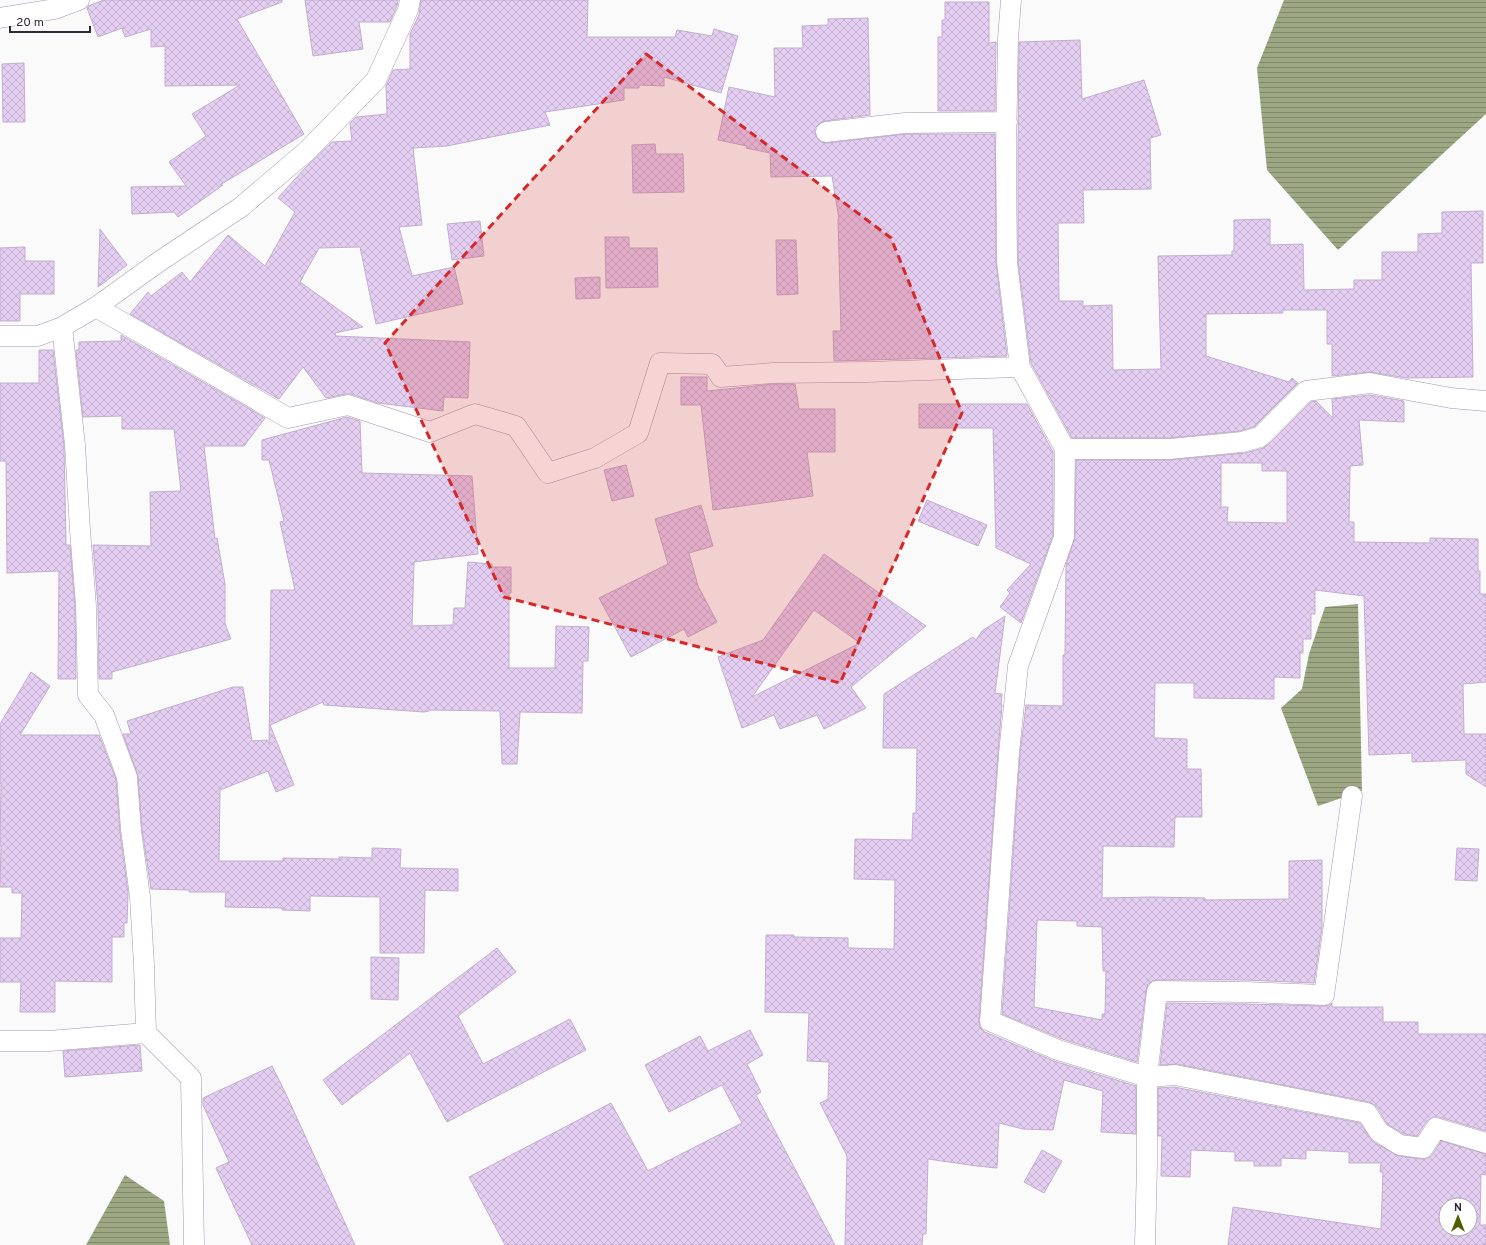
<svg xmlns="http://www.w3.org/2000/svg" width="1486" height="1245" viewBox="0 0 1486 1245" font-family="Overpass,sans-serif">
<defs>
<pattern id="water-rules" width="6" height="5" patternUnits="userSpaceOnUse"><rect width="6" height="5" fill="#9da783"/><path d="M0 2.5h6" fill="none" stroke="#80886c"/></pattern>
<pattern id="building-cross-hatch" width="8" height="8" patternUnits="userSpaceOnUse"><rect width="8" height="8" fill="#e4cef1"/><path d="M0 0l8 8M0 8l8-8" fill="none" stroke="#c4b1cf"/></pattern>
</defs>
<rect width="100%" height="100%" fill="#fafafa"/>
<!-- water -->
<path fill="url(#water-rules)" d="M1284,0H1486V114L1338,250L1267,170L1257,68Z
M1358,604L1362,791L1318,806L1281,708L1302,689L1309,654L1325,607Z
M125,1175L164,1201L170,1245H86Z"/>
<!-- building -->
<path fill="url(#building-cross-hatch)" stroke="#c2aecd" fill-rule="evenodd" d="M104,0H282V2L237,19L304,134L220,185H223L178,217L174,212L132,214L131,187L186,186L169,162L206,136L192,114L240,85L165,86V46L151,47V29L125,37L122,28L98,37L87,8L88,6Z
M305,0H398L397,6L390,22H359L363,49L313,56Z
M421,0H588L587,37H675L677,30L712,36L714,29L738,36L721,93L664,77V86L639,85V88H624V100L545,112L550,125L447,146L413,148L422,225L399,227L412,276L454,267L463,304L376,324L360,247L319,248L300,282L363,327L335,333L336,336L470,342L468,398L444,397L443,411L378,403L351,394H346L326,398L303,367L279,399L130,314L148,292L151,296L182,272L190,282L228,235L265,266L295,212L278,198L304,169L332,142L352,141L350,123L356,117L387,114L386,86L393,70L410,69V34L419,15Z
M945,2H989V43L996,42L995,111H938V37H942V20H945Z
M868,18L870,115L825,121L820,123L815,128V133L817,138L821,142L827,143L906,134H995L996,262L1007,356L834,361L833,331H841L838,219H839L832,176L771,177L770,153L746,148L747,146L718,140L729,87L775,97L774,48H803L802,26L828,25V19Z
M1080,40L1082,99L1144,80L1161,135L1150,138L1151,189L1083,190L1084,223H1058L1059,301H1083V306L1112,305L1113,370L1161,369L1158,256L1232,255V251H1234V220L1270,219V245L1303,244L1304,290L1354,289V280H1382V252H1418V234L1442,233V212L1483,211V263H1471L1473,377L1407,378L1369,372L1332,376V344H1327V310H1283V313L1206,314V356L1289,382L1292,378L1298,383L1254,427L1240,431L1169,438H1072L1031,363L1018,261V151L1019,42Z
M24,63L25,122H3L2,64Z
M655,144L656,154H683L684,192L633,193L632,145Z
M480,221L484,256L452,260L447,224Z
M100,229L127,265L98,287Z
M605,237H629V248H657L658,287L606,288Z
M776,240H796L798,294L777,295Z
M25,247V261H54V294H20V321H0V248Z
M600,277V298L576,299L575,278Z
M121,335L265,418L244,446H204L215,539L217,538L225,584V624L231,639L112,672V679H99L98,606L93,545L151,546L150,492L181,491L174,429H122V416L83,417L76,350H79V342L121,341Z
M39,350H53L64,446L66,545H70L75,607L76,679H58L59,571L7,573L6,461H0V383H39Z
M681,377H707V391L774,384H795L799,409H835V452H807L813,496L713,510L701,405H681Z
M1370,395L1404,401V422L1359,420L1363,465L1350,466L1349,522H1354V542L1430,543V538L1478,539V571H1480V594H1486V682L1463,684L1464,734H1486V787L1466,774V760L1412,762V753L1369,755L1364,596L1315,590V614H1311V639H1303V653H1300V678L1274,677V699L1194,698V683H1155L1154,738L1187,739V769H1201L1202,817H1175L1174,847L1103,846L1102,898L1151,897L1205,898V900L1289,899V861L1322,860V927L1314,983L1246,980H1157L1152,981L1148,984L1146,990L1137,1062L1062,1039L1002,1014L1020,754L1026,705L1063,706V655H1065L1066,565L1075,537L1076,460H1170L1245,453L1263,448L1268,445L1311,402L1316,401L1333,418L1332,399ZM1221,463H1262V471H1287V523L1227,522L1228,507H1221ZM1037,920L1077,921V926L1102,927L1103,971H1106L1105,1014H1102V1020L1034,1007Z
M919,404H1027L1053,452V535L1021,623L1000,607L1010,593L1007,590L1031,564L996,548L993,428H919Z
M347,417L360,421L362,473L472,476L478,554L414,562L412,626L453,625L454,608H465L468,562L492,564V567H511V593H509V668H555L556,626L589,627L588,661H583L582,713L520,712L517,764H502L500,711L429,710V711L424,712L324,705L323,702L270,725L294,785L276,792L268,771L220,790L219,861H283V858L339,859V857L372,858V848L401,849L400,868L458,869V891L425,890L424,953H380V897L310,896V911L282,910V908L225,907L226,892H189V890L151,889L142,829L138,776L123,734H131L127,721L233,687H243L252,741L267,740L269,745L271,590H295L280,522L284,521L269,460H262V440Z
M626,465L634,496L612,501L604,470Z
M927,500L987,525L978,546L918,521Z
M701,505L713,546L689,553L698,586L717,622L688,637L684,629L631,657L599,598L668,564L655,519Z
M824,554L926,626L851,687L866,708L824,729L817,715L780,729L774,715L742,728L718,657L763,640ZM814,610L860,643L752,697Z
M1005,616L995,693L1002,694L1001,705H1002L998,752L979,1020L980,1027L985,1032L1054,1061L1136,1086V1134L1101,1132L1103,1091L1064,1080L1053,1130L1023,1129L999,1123L997,1168L977,1166L928,1159L926,1234H923L922,1245H845L847,1156L820,1103L828,1099L829,1062L807,1061L809,1013L765,1012L766,935H794V937L848,938V948L894,949L895,880L854,879L855,839L912,840L913,813H916L917,748H883L884,694L973,637L976,640L982,631Z
M31,672L50,686L20,735H99L116,779L120,832L128,893L127,923H124V937H112V982L55,981V1012H20L21,982H0V938H21L22,893H12V887H0L1,845H0L1,783L0,784V724Z
M1457,848L1479,849L1477,881L1455,880Z
M497,948L516,972L458,1016L483,1064L570,1019L586,1050L447,1122L410,1053L342,1105L323,1080Z
M371,957L399,958L398,1000L371,999Z
M1167,1003L1246,1004L1324,1006L1329,1005L1332,1003V1007H1383V1022H1418V1034H1486V1131L1439,1117H1433L1426,1122L1417,1136L1404,1134L1387,1124L1377,1107L1369,1102L1177,1064L1160,1065Z
M750,1030L763,1055L747,1064L761,1092L756,1095L835,1245H505L469,1177L611,1103L648,1171L742,1123L722,1085L669,1112L645,1065L700,1036L708,1051Z
M140,1045L142,1071L65,1077L63,1051Z
M272,1066L285,1092L355,1245H252L216,1168L229,1162L203,1105V1098Z
M1174,1087L1360,1123L1373,1142L1399,1156L1422,1159H1427L1433,1154L1441,1141L1486,1154V1175L1481,1174L1480,1225H1486V1245H1228L1233,1207L1381,1229L1383,1172H1380L1381,1163H1349V1152L1306,1150V1159L1281,1158V1166H1254V1161H1235V1152L1191,1150L1190,1177L1161,1176L1162,1136H1158V1088ZM1446,1205H1470V1229H1446Z
M1042,1150L1062,1161L1044,1193L1024,1182Z"/>
<g fill="none" stroke-linecap="round" stroke-linejoin="round">
<defs>
<path id="street" d="M1011,0L1008,39L1006,151L1007,262L1020,367L1065,449L1064,537L1018,666L1009,753L990,1021L1058,1050L1147,1077V1163L1145,1245
M0,18L55,9L79,0
M826,132L905,123L1007,122
M96,307L288,418L348,405L430,432L475,414L516,426L548,473L595,458L638,433L660,363L712,364L721,377L773,373L867,372L1020,367
M62,327L75,445L80,530L86,606L88,695L104,715L127,777L131,830L140,897L144,965L146,1033
M0,336H38L62,327L96,307L160,261L241,207L307,151L376,80L408,10L410,0
M1065,449H1170L1242,442L1260,437L1306,391L1370,383L1451,398L1486,401
M1352,796L1324,995L1246,992L1157,991L1147,1077L1175,1075L1367,1113L1379,1132L1400,1145L1423,1148L1436,1128L1486,1143
M0,1041H49L146,1033L191,1078L194,1245"/>
</defs>
<!-- street casing -->
<use href="#street" stroke="#a794b3" stroke-width="21"/>
<!-- street -->
<use href="#street" stroke="#fff" stroke-width="20"/>
</g>
<!-- marked area -->
<path fill="#d62828" fill-opacity="0.2" stroke="#d62828" stroke-width="3" stroke-dasharray="8 5" stroke-linejoin="round" d="M646,54L891,238L962,413L840,683L504,597L385,343Z"/>
<!-- north arrow -->
<g transform="translate(1458 1217)"><circle r="19" fill="#ffffff" stroke="#aca9ae"/>
<path d="M0-3L7 15L0 10L-7 15Z" fill="#4e5f03"/>
<text y="-6" font-size="11" font-weight="bold" text-anchor="middle" fill="#302834">N</text>
</g>
<!-- scale -->
<path d="M10 26v6h80v-6" fill="none" stroke="#302834" stroke-width="2"/>
<text x="16" y="26" font-size="12" fill="#302834" stroke="#ffffff" stroke-width="3" paint-order="stroke">20 m</text>
</svg>
